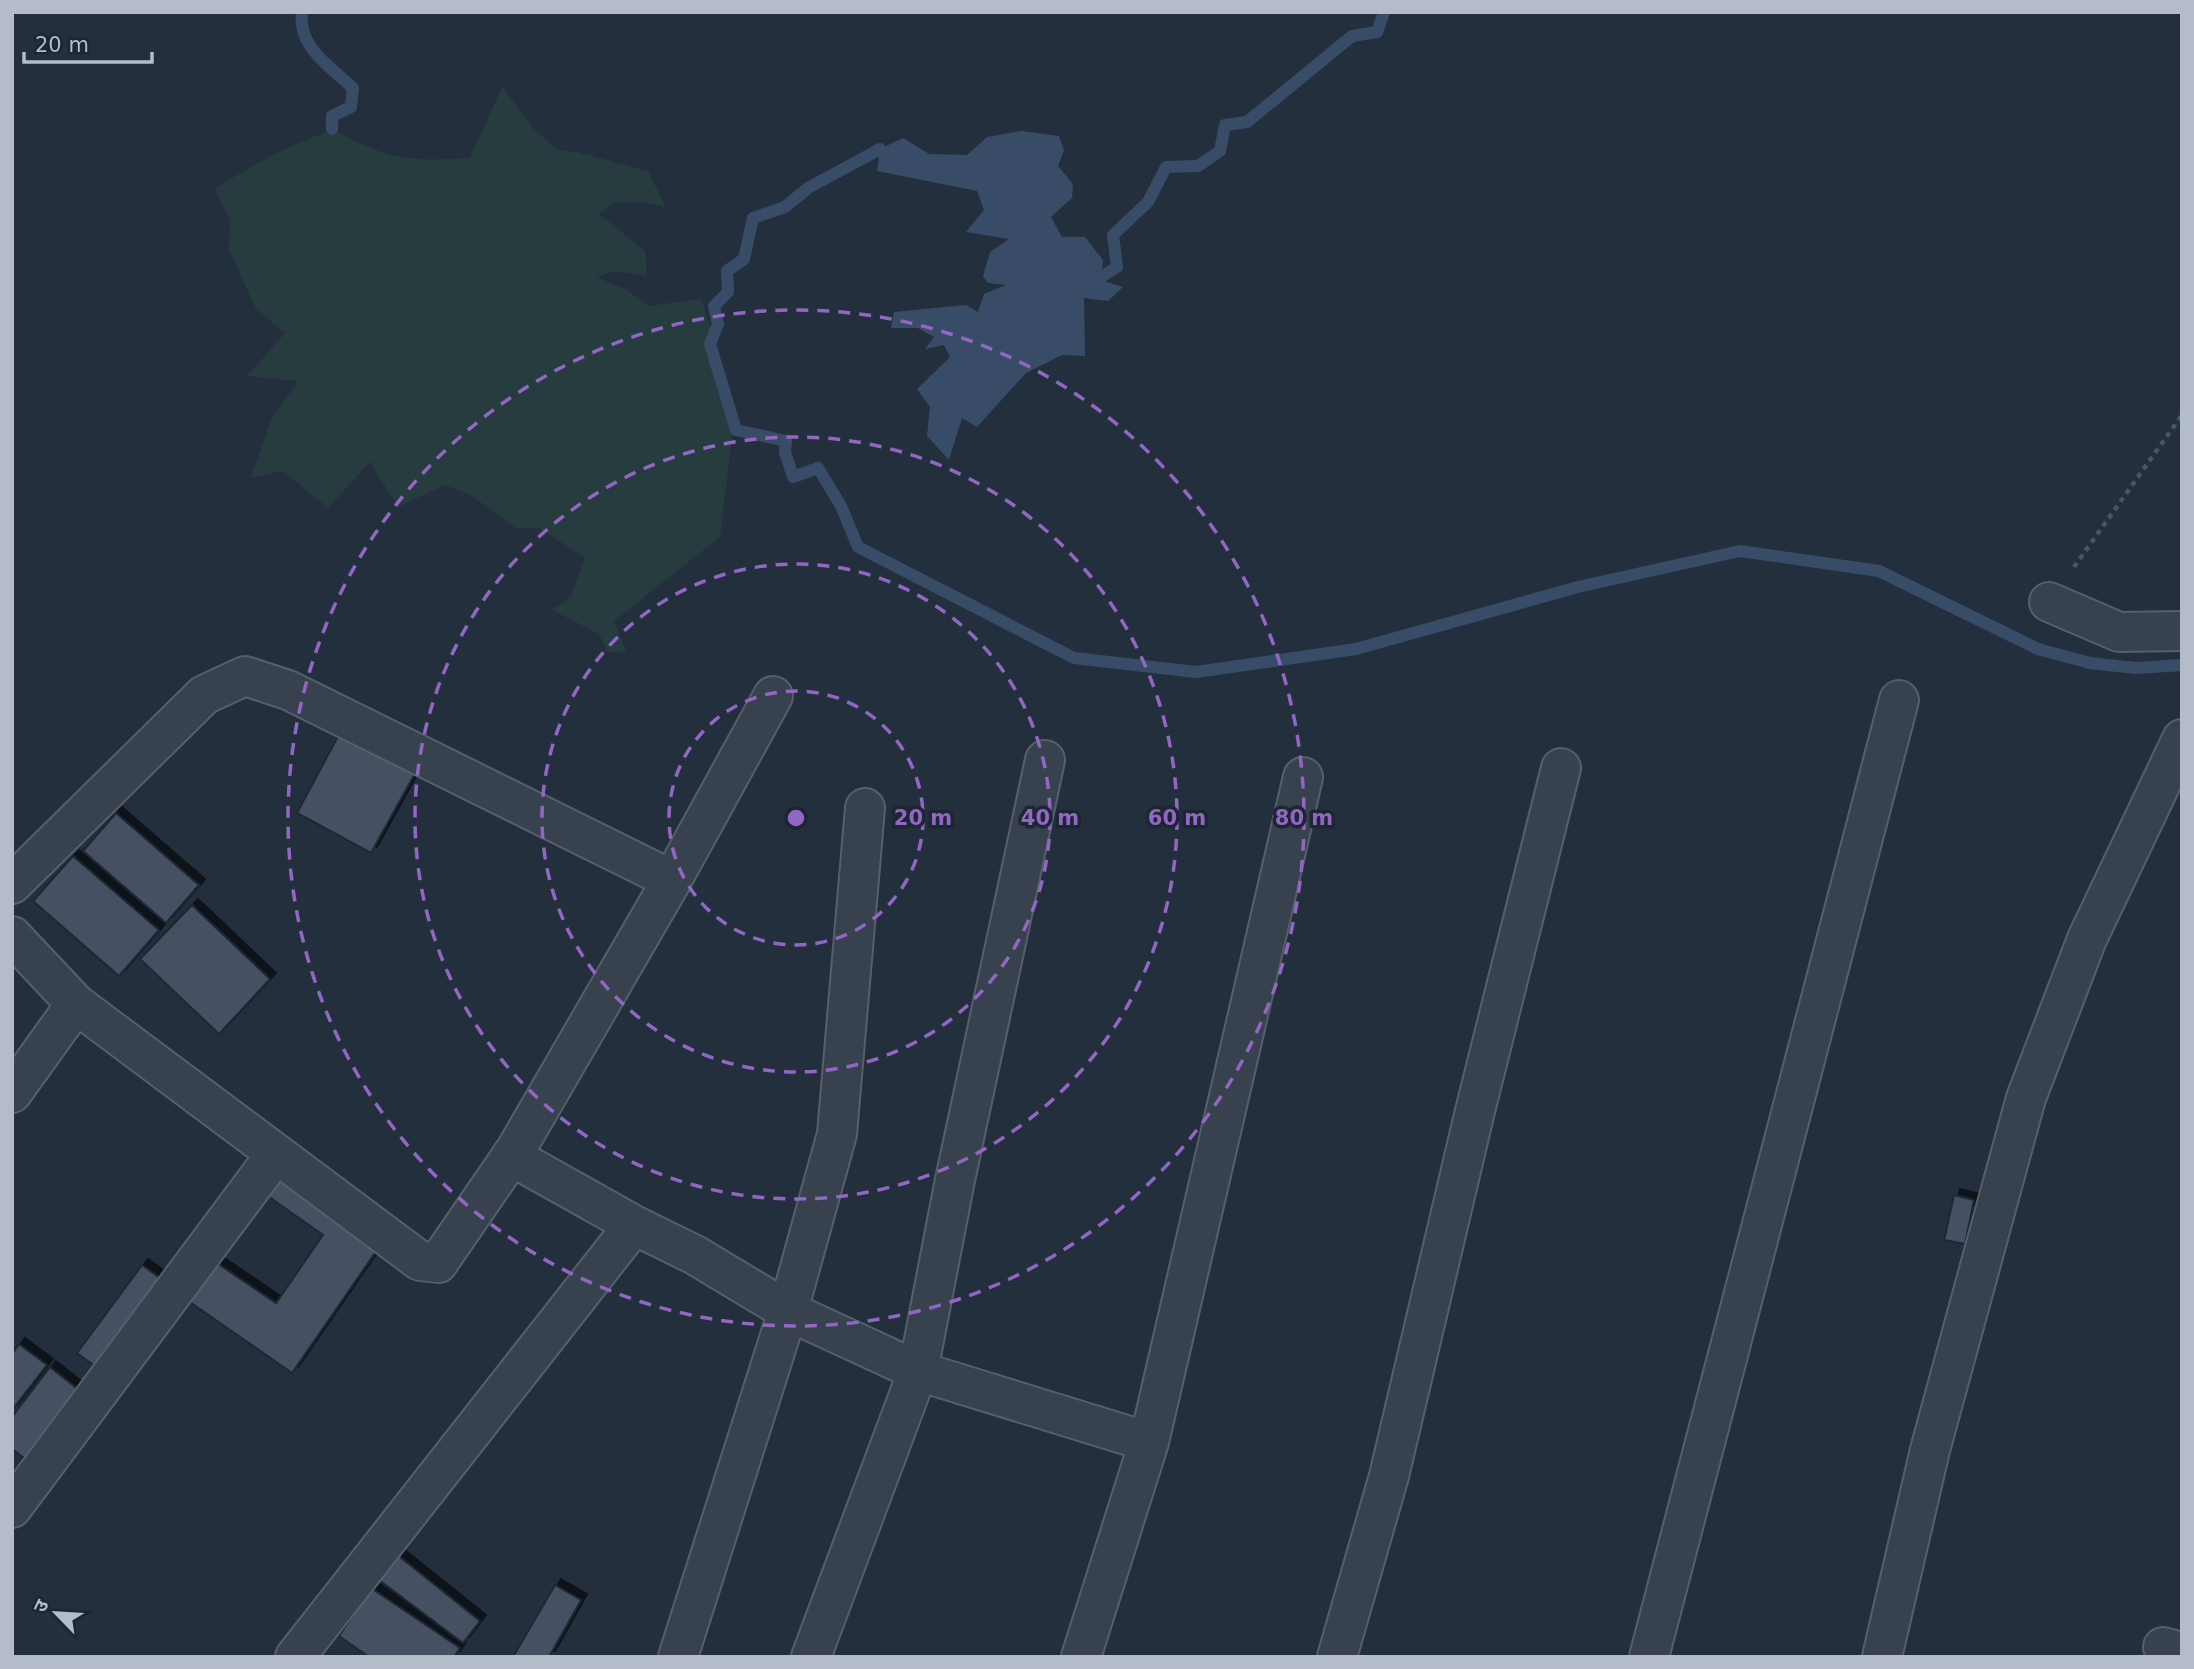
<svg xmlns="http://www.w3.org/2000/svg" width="2194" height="1669" viewBox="0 0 2194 1669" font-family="'DejaVu Sans','Noto Sans Devanagari',sans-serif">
<defs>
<filter id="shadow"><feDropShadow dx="6" dy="-6" stdDeviation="0" flood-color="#0009"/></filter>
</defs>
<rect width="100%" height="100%" fill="#242f3e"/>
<!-- green -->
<path fill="#263c3f" d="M502,87L532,127L557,150L577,152L648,171L666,208C646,199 636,205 616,202L599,214L645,251L647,276L615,271L596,277L627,290L649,306L701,299L719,353L732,438L720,537L614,621L627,653L607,652L599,634L552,610L571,597L585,558L539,528H516L472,496L445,485L398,507L370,462L328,508L283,471L251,478L271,420L298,381L247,376L285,333L256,309L229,250L230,221L215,188L270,156L332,129C387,159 407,162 470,158Z"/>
<!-- water -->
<path fill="#394c67" d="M1021,131L1059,136L1064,150L1058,166L1073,184L1072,198L1051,217L1062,237H1085L1103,260L1101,280L1123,287L1108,301L1084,298L1085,356L1062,355L1026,373L977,427L962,418L949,460L927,436L930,407L917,389L950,357L944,345L925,349L934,337L918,328H891L894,312L966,305L978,312L984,294L1006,285L988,283L983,276L990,252L1009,239L966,232L984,210L977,191L877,171L880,149L903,138L929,154L967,155L987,137Z"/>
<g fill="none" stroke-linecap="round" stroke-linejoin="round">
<!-- stream -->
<path stroke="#394c67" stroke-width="12" d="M302,12C297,47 331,67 353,88L351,107L332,116V129
M880,149L808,188L785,207L753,218L744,259L727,271L728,292L714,306L718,324L710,344L736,430L786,441L785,452L793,477L818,468L841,506L858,547L1074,658L1196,672L1356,649L1578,587L1740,551L1879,571L2038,649L2090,663L2136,668L2182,665
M1101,277L1117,267L1113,235L1148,202L1166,167L1198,166L1220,151L1225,125L1247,122L1352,36L1377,32L1384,12"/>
</g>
<!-- building -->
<path fill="#455162" stroke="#1f2835" stroke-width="2" filter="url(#shadow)" d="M343,727L418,768L371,853L297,813Z
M116,813L199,885L166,923L83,851Z
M73,856L159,930L119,976L33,901Z
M192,905L270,979L219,1034L140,959Z
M282,1170L384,1240L292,1373L184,1298L211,1259L276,1303L323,1235L265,1194Z
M1954,1195L1974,1200L1965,1244L1944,1240Z
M142,1265L167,1283L103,1372L77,1353Z
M19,1344L47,1365L12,1410V1354Z
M50,1367L84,1394L31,1463L12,1449V1417Z
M395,1553L480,1621L463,1643L375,1577Z
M555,1585L581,1600L549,1657H513Z
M371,1588L460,1648L454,1657H369L339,1636Z"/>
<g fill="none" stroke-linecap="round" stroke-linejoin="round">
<defs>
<path id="minor" d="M2049,602L2119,632L2182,631
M12,884L204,695L245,676L288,690L672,880
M12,936L76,1004L420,1261L438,1263L515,1151L672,880L773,696
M12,1093L76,1004
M511,1156L634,1225
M12,1508L276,1154
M2163,1647L2182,1652
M295,1657L634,1225L695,1255L788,1311L918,1371L1149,1442
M678,1657L788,1311L837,1134L865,808
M811,1657L918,1371L955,1180L1045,760
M1081,1657L1149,1442L1303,777
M1337,1657L1389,1476L1474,1115L1561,768
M1649,1657L1899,700
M1882,1657L1930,1450L2026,1098L2087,939L2182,739"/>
</defs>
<!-- minor casing -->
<use href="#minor" stroke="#565f6c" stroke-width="42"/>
<!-- path -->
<path stroke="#44595c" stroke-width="4.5" stroke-dasharray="5 5" stroke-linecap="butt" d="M2074,567L2182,415"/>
<!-- minor -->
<use href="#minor" stroke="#38414e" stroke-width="38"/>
</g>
<!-- distance rings -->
<g fill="none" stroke="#9266c3" stroke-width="3.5" stroke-dasharray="12 9">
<circle cx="796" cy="818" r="127"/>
<circle cx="796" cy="818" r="254"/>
<circle cx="796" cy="818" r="381"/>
<circle cx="796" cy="818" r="508"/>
</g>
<circle cx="796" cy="818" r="10" fill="#9266c3" stroke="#1d2633" stroke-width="3.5"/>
<g font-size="21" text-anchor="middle" font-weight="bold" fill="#9266c3" stroke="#1d2633" stroke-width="7" stroke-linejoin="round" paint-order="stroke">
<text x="923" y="825">20 m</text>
<text x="1050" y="825">40 m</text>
<text x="1177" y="825">60 m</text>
<text x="1304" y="825">80 m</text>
</g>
<!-- border -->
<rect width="2194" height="1669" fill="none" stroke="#b4bcc9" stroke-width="28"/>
<!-- north arrow -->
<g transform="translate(56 1613) rotate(295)" stroke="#1d2633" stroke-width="5" paint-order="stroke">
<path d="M0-5L12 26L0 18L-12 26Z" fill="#b4bcc9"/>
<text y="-10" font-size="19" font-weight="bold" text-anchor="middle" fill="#b4bcc9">उ</text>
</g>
<!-- scale -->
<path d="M24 52v10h128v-10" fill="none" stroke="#b4bcc9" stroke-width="3.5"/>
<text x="35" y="52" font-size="21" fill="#b4bcc9" stroke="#1d2633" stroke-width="5" paint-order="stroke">20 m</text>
</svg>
